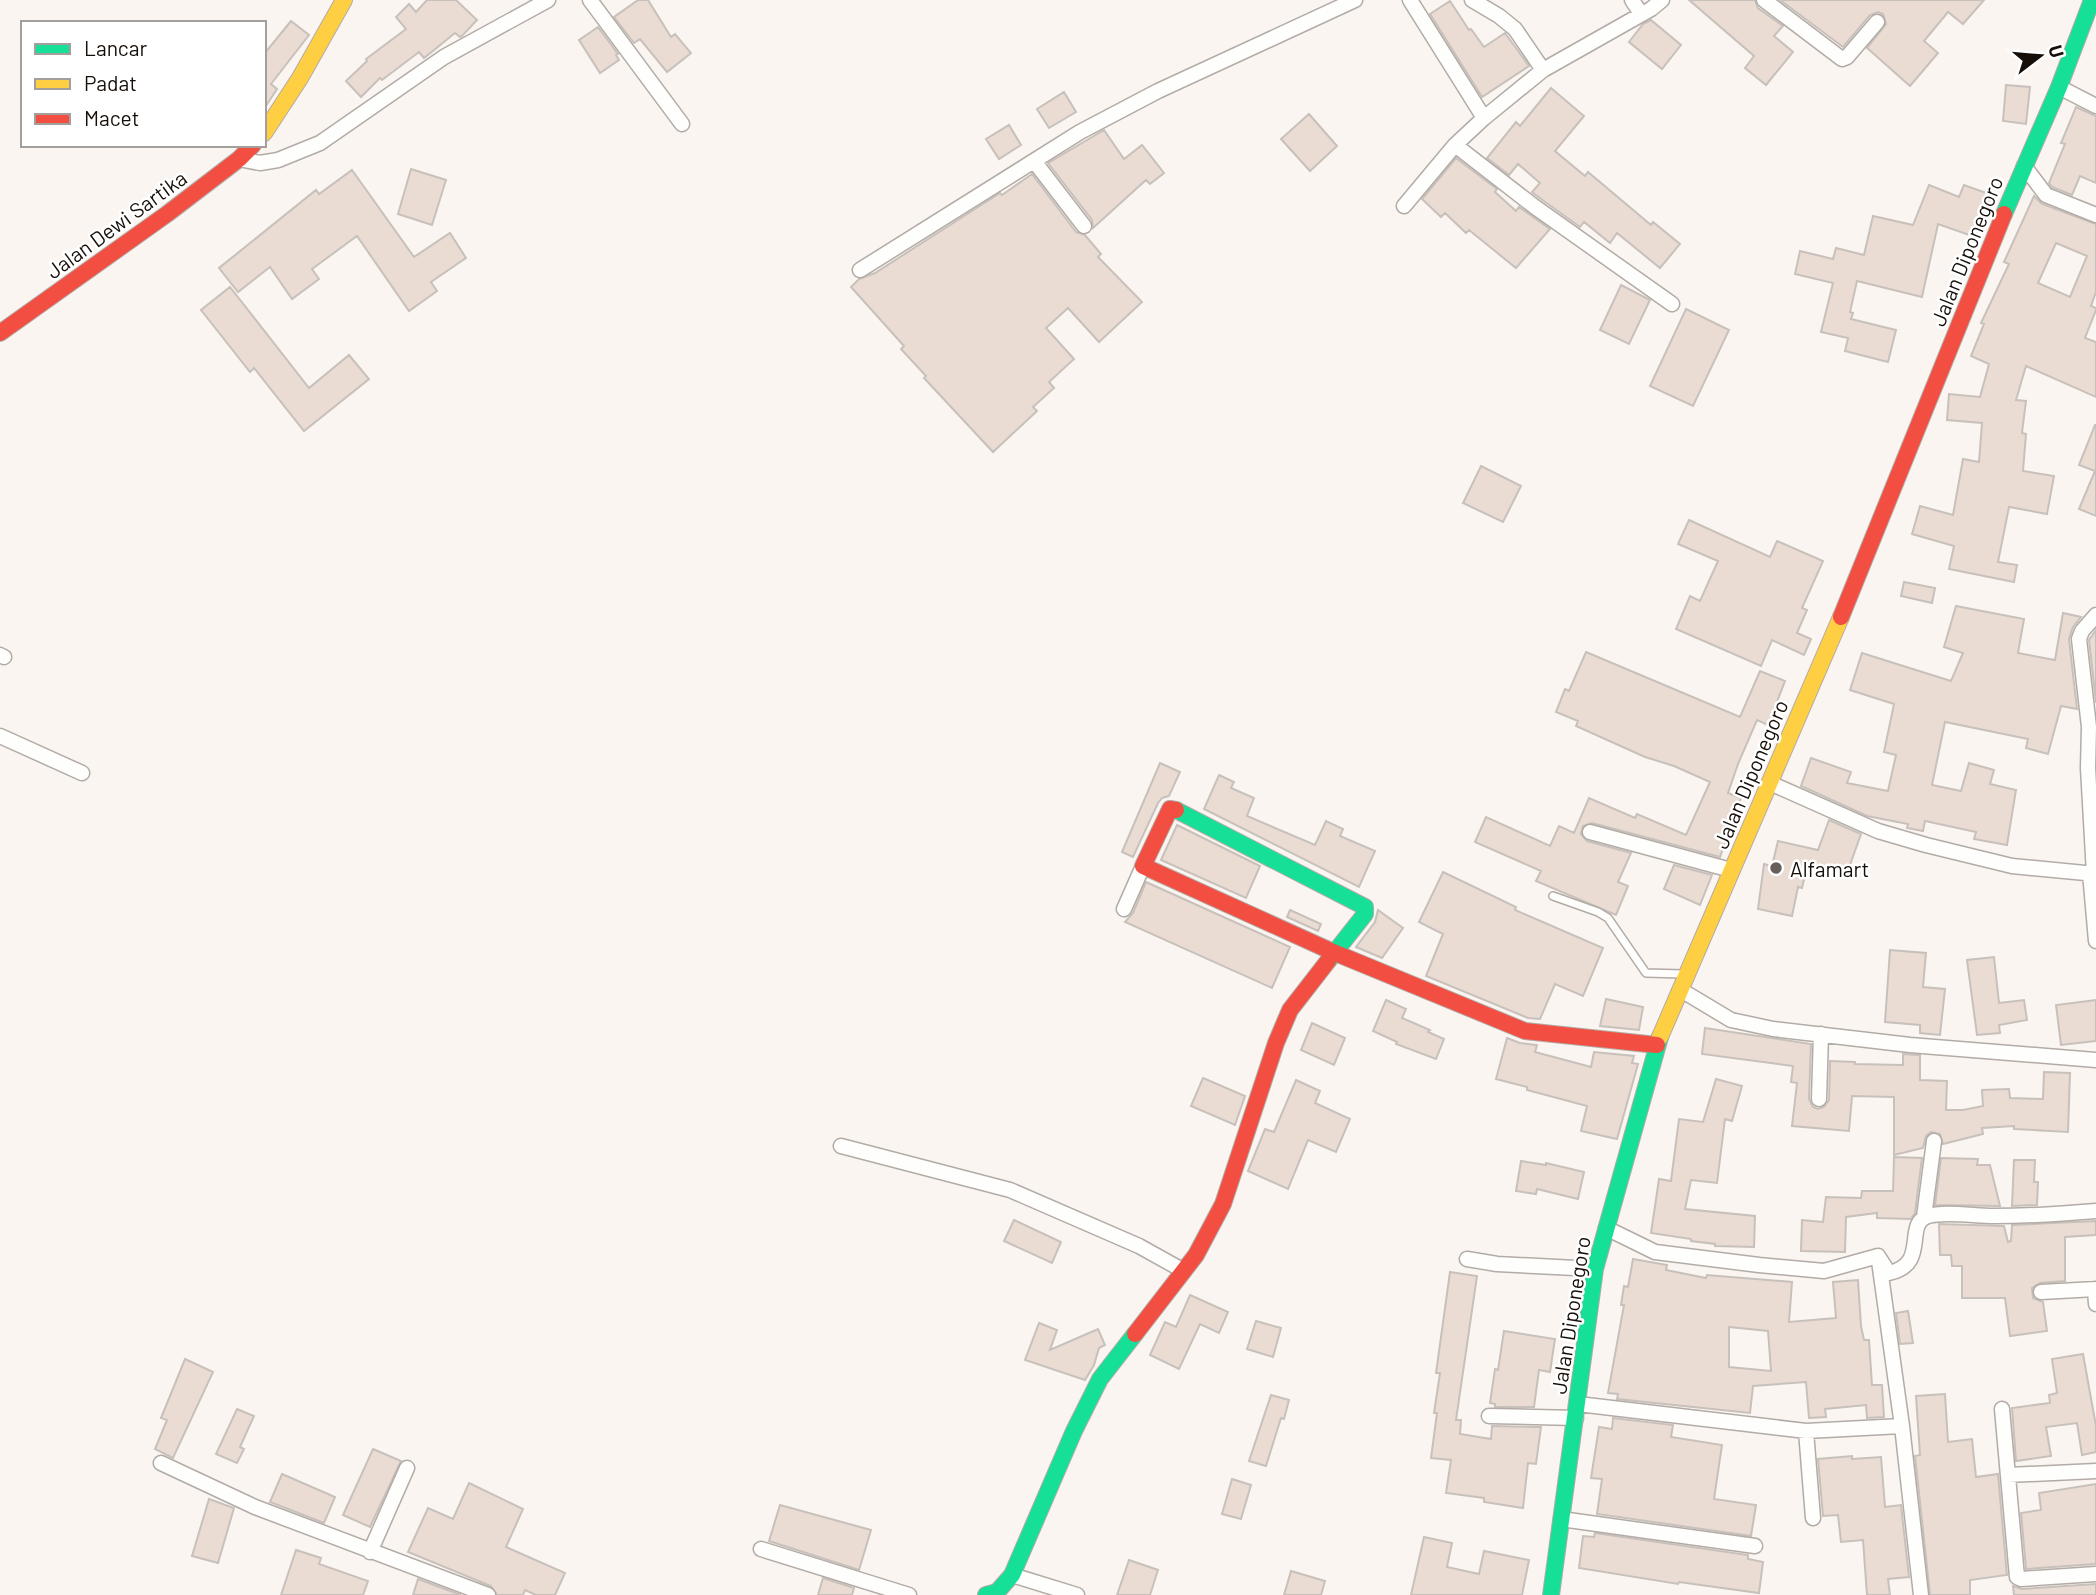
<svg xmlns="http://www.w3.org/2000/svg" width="2096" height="1595" viewBox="0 0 2096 1595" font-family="Barlow,sans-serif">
<rect width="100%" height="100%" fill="#fbf5f1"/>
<!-- building -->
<path fill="#eadcd3" stroke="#c7c0bb" stroke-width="2" fill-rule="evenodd" d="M427,0H456L477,20L462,36L460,37L455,33L424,58L419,52L382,80L380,78L361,97L346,81L367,61L366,59L406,29L396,17L409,4L416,12Z
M638,0H648L671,37L675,34L691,53L667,72L640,39L634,43L614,17Z
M1689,0H1755L1758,8L1783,26L1774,36L1793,52L1766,85L1745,68L1754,56Z
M1780,0H1984L1963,24L1948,12L1924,41L1938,53L1910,86L1867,48L1886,24L1883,14L1878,12L1870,15L1843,47Z
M1450,1L1469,30L1471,29L1484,47L1505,33L1529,66L1482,97L1430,14Z
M1651,20L1681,45L1662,69L1629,42L1643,24Z
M291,21L309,35L271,84L277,89L264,109V54Z
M598,27L618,54L616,55L619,60L600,73L579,40Z
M2006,85L2030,87L2026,124L2003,121Z
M1551,88L1584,116L1555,151L1585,176L1588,172L1651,225L1653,222L1680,244L1660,268L1617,233L1610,243L1584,222L1580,227L1541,199L1532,192L1540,183L1518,164L1509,175L1487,158L1516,122L1520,126Z
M1064,92L1076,112L1049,128L1037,109Z
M2076,107L2096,116V183L2080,176L2072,195L2052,187L2049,183L2065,144L2061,143Z
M1309,114L1337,146L1310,171L1281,139Z
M1009,125L1021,145L999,159L986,139Z
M1104,130L1124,159L1142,145L1164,173L1150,184L1146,180L1093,228L1092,220L1048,163Z
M1456,158L1497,189L1495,192L1516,211L1519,207L1550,229L1516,268L1469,230L1466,233L1445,213L1441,217L1422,199Z
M411,169L446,180L432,225L398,214Z
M352,170L414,257L450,233L466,258L431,282L437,291L409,311L357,236L312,269L319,279L292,299L270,267L238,292L219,268L316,190L319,194Z
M1032,174L1076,232L1085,235L1101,254L1098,257L1142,302L1099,342L1068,308L1046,328L1074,359L1049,382L1054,388L1033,407L1037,411L993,452L924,378L926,376L901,349L904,346L851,287L859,279L875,273L1000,193L1002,195Z
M1929,185L1959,197L1964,185L1992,195L1975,237L1938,224L1922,297L1857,281L1850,312L1853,313L1851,319L1896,330L1888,362L1845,351L1848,338L1821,332L1833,283L1795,274L1800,251L1833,259L1836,248L1864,255L1873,216L1913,225Z
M2034,196L2042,204L2096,224V292L2091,306L2096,308V310L2085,338L2096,342V397L2026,366L2016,400L2026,401L2022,433L2026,434L2023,471L2054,476L2047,514L2009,507L1998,562L2017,565L2014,582L1949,569L1954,546L1912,534L1920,506L1953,515L1963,459L1979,462L1982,423L1947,420L1949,394L1980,397L1989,364L1971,356L1984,324L1981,323L2009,264L2004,262ZM2056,243L2087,256L2070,297L2038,283Z
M1621,285L1650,300L1629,344L1600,330Z
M230,287L309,388L349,355L369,379L304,431L254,368L250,372L201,310Z
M1686,309L1729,330L1693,406L1650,386Z
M2095,425H2096V516L2079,509L2095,471L2079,465Z
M1481,466L1521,486L1503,522L1463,503Z
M1689,520L1770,557L1777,541L1823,561L1802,608L1807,610L1797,633L1811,639L1804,655L1772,640L1761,666L1676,629L1690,596L1700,601L1718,561L1678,544Z
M1904,582L1935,588L1932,603L1901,596Z
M1956,606L2024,619L2018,653L2055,660L2063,613L2081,617L2073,627L2069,639L2077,709L2061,706L2048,754L2026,748L2028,739L1945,722L1932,785L1961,791L1969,763L1994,770L1990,784L2016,790L2007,845L1974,839L1976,832L1925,821L1923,831L1907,828L1908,824L1867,816L1801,786L1811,758L1851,772L1847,783L1888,791L1896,755L1884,752L1894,704L1850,690L1862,653L1951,681L1963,653L1944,647Z
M2096,630V703L2089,640Z
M1586,652L1740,717L1760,671L1785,681L1768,725L1757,720L1738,764L1728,793L1741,798L1729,827L1730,828L1720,857L1592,823L1583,826L1581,834L1587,841L1631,853L1618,882L1628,886L1616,915L1536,881L1541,871L1475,842L1486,817L1550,846L1559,826L1574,833L1589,798L1635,818L1637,814L1686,835L1710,782L1674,766L1645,757L1576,726L1578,721L1556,712L1565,689L1569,691Z
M1160,763L1180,772L1169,796L1162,798L1158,803L1133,857L1122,852Z
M1219,775L1234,782L1231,788L1254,798L1247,816L1315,845L1326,821L1343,829L1340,836L1375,851L1359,887L1204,809Z
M1829,820L1861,834L1846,876L1808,862L1802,888L1798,887L1792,916L1758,909L1764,864L1772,866L1778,841L1818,850Z
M1177,825L1260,866L1246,898L1161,860Z
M1674,865L1712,875L1700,905L1664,889Z
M1443,872L1516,907L1515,910L1603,948L1583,996L1555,984L1540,1019L1528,1018L1426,976L1443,934L1419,922Z
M1146,882L1290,947L1272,988L1125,922L1133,913Z
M1290,910L1321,924L1318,931L1287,917Z
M1378,910L1403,928L1382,958L1356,947L1375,922Z
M1890,950L1926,953L1923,987L1945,989L1940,1035L1920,1033V1025L1885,1022Z
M1994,957L1999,1003L2024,1000L2027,1020L1999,1025L2000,1033L1977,1035L1967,960Z
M1606,999L1643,1007L1639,1030L1600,1026Z
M1386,1000L1406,1009L1402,1018L1430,1030L1428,1032L1444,1039L1436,1059L1396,1044L1397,1042L1373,1031Z
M2096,1000V1041L2061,1045L2056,1005Z
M1312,1023L1345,1038L1334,1065L1301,1050Z
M1705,1028L1811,1044L1809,1099L1813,1107L1818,1109L1824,1107L1829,1100L1830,1061L1855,1062V1064L1903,1065V1054L1920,1055V1080L1947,1081L1946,1110H1963L1983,1106L1982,1090L2009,1089L2010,1098L2043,1099L2044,1072L2070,1073L2068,1132L2014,1129V1126L1982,1128L1983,1134L1943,1144L1940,1134L1931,1132L1926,1136L1923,1148L1894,1155V1097L1852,1096L1849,1131L1792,1126L1797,1083L1791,1082L1793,1066L1702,1054Z
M1507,1038L1520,1043L1537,1045L1535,1052L1591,1067L1594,1052L1634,1056L1632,1063L1638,1064L1617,1139L1581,1131L1587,1106L1527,1090V1087L1496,1079Z
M1203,1078L1245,1096L1235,1125L1191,1106Z
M1716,1079L1742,1086L1732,1121L1725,1119L1717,1183L1691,1180L1685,1209L1755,1216L1754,1247L1715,1246V1244L1691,1241V1239L1651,1233L1659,1179L1671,1181L1679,1119L1703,1122Z
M1296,1080L1320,1091L1315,1103L1350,1119L1336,1152L1308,1140L1288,1189L1248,1171L1265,1129L1274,1132Z
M1894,1157L1922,1158L1915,1213L1911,1219L1877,1218V1213L1846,1217L1845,1252L1801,1251L1802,1220L1823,1222L1826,1197L1861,1198L1862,1191H1893Z
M1941,1158L1978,1159L1977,1165H1990L2000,1206L1935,1205Z
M2014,1160H2035L2034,1182H2038L2037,1205L2012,1206Z
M1521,1161L1546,1165V1163L1584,1172L1578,1199L1537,1189L1536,1194L1516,1191Z
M1014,1220L1061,1242L1052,1263L1004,1241Z
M2096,1221V1235L2065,1237V1281L2040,1283L2032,1288L2033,1298L2043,1302L2047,1331L2010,1336L2005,1298H1962V1266H1952L1951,1255H1940L1939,1224L2004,1226L2008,1242L2011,1241L2012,1225Z
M1633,1259L1667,1265L1666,1270L1706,1278L1707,1275L1792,1282L1789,1322L1836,1318L1833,1282L1858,1280L1861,1326L1864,1340H1869L1872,1385H1882L1884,1417L1867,1418L1866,1405L1825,1409L1826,1417L1809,1418L1806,1382L1753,1386L1750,1413L1617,1399L1618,1394L1608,1393L1624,1305H1621L1624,1286L1628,1287ZM1729,1327L1768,1331L1771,1371L1729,1367Z
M1450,1272L1477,1276L1456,1420H1461L1460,1434L1491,1439L1492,1426L1541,1427L1536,1464L1528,1463L1523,1508L1484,1502V1498L1446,1493L1451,1460L1431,1458L1437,1413H1434L1440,1373H1436Z
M1190,1295L1228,1312L1219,1333L1200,1324L1179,1369L1150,1355L1165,1322L1176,1327Z
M1908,1311L1913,1343L1900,1344L1896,1313Z
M1256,1321L1281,1328L1273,1357L1247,1349Z
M1039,1323L1057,1330L1050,1350L1098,1329L1105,1345L1099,1348L1094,1365L1085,1380L1025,1360Z
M1504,1331L1555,1339L1550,1372L1539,1370L1534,1407H1495V1404L1490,1403L1495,1369L1498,1370Z
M2083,1354L2096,1426V1452L2082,1455L2077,1423L2046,1427L2051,1456L2016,1461L2012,1408L2050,1403L2049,1395L2057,1393L2052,1359Z
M185,1359L213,1372L173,1458L155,1449L167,1420L161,1418Z
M1945,1394L1948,1442L1972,1439L1976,1477L1998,1474L2007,1575L1970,1580V1595H1930L1915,1456L1920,1455L1916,1396Z
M1271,1395L1289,1400L1284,1419L1281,1418L1266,1466L1249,1461Z
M237,1409L254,1416L240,1447L244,1449L237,1463L216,1454Z
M1613,1418L1673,1425L1671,1437L1722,1445L1714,1499L1756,1505L1751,1536L1597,1514L1602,1479L1591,1478L1599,1427L1612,1429Z
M373,1449L401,1461L370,1527L343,1515Z
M1852,1456V1459L1881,1457L1885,1507L1901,1505L1909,1577L1888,1579L1890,1595H1867L1863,1540L1841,1542L1838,1515L1823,1516L1818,1459Z
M282,1474L335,1497L324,1523L270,1502Z
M1232,1479L1251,1485L1241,1519L1222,1514Z
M469,1483L523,1509L506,1547L565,1573L555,1595H536L525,1590L523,1595H497L491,1586L408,1552L428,1508L453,1519Z
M2096,1484V1564L2026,1569L2021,1513L2041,1510L2039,1493Z
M209,1499L234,1508L218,1563L192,1556Z
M780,1505L871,1530L859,1570L769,1541Z
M1595,1533L1748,1555V1559L1763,1562L1759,1593L1679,1582L1678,1584L1579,1568L1583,1536L1594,1537Z
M1424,1537L1452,1543L1447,1567L1479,1574L1484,1551L1529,1560L1522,1595H1411Z
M296,1550L321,1558L319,1564L368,1581L363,1595H281Z
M1129,1560L1158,1570L1150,1595H1117Z
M1291,1571L1325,1581L1321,1595H1284Z
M823,1578L854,1588L852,1595H818Z
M418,1579L461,1595H413Z
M2096,1584V1595H2014L2013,1586L2022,1589Z"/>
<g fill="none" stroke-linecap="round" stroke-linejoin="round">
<defs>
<path id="lane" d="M1553,896L1598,912L1608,918L1646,973L1683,974"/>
<path id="street" d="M590,0L682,124
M1410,0L1484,118
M1472,0L1499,16L1515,29L1543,70
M1632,0L1641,14
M1764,0L1842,59L1847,57L1877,22
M2059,87L2096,106
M1455,145L1535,207L1672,304
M239,159L260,163L278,160L320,143L444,57L548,0
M1034,161L1084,226
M2024,166L2046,195L2096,215
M1404,206L1455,145L1484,118L1543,70L1651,9L1662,0
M860,270L1080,132L1158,91L1355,0
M0,655L4,657
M0,736L82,773
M1770,783L1878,831L1926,845L2012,866L2096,874
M1590,832L1731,870
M2090,873L2096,941
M2094,874L2088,768L2089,727L2079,639L2082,631L2096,615
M1124,909L1143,866
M1681,990L1731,1020L1773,1029L1910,1045L2096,1060
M1819,1099L1821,1034
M841,1146L1010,1190L1139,1246L1184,1271
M1924,1217L1934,1141
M1606,1228L1655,1252L1759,1265L1824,1271L1878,1256L1889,1273C1930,1264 1903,1224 1928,1216C1944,1211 1975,1216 1993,1216C2027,1216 2061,1214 2096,1211
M1467,1259L1497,1264L1595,1269
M2095,1289L2096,1304
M2041,1292L2096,1289
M1578,1404L1806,1431L1902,1426L1879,1261
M2002,1409L2017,1577L2021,1579L2096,1574
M1489,1416L1576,1418
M1902,1426L1921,1595
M1806,1431L1813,1518
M161,1463L255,1507L488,1595
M2008,1475L2096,1471
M1561,1519L1755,1546
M761,1549L909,1595
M370,1552L407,1468
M1012,1575L1077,1595"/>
<path id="fast" d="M2004,214L2059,87L2092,0
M1176,810L1365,907V914L1328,961
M986,1595L997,1592L1012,1575L1074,1431L1100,1379L1135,1334
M1551,1595L1595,1269L1660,1037"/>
<path id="slow" d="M264,133L300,78L344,0
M1660,1037L1841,617"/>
<path id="jam" d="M0,333L167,214L239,159L253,145
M1841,617L2004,214
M1176,810L1170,809L1143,866L1333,952L1525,1031L1657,1045
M1135,1334L1196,1255L1223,1204L1276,1043L1290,1010L1328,961"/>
</defs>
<!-- lane casing -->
<use href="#lane" stroke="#b2aba6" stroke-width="10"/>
<!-- street casing -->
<use href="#street" stroke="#b2aba6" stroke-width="17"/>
<!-- fast casing -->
<use href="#fast" stroke="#b2aba6" stroke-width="18"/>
<!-- slow casing -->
<use href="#slow" stroke="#b2aba6" stroke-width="18"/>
<!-- jam casing -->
<use href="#jam" stroke="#b2aba6" stroke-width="18"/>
<!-- lane -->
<use href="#lane" stroke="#fefefd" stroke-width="7"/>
<!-- street -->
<use href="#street" stroke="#fefefd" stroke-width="14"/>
<!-- fast -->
<use href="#fast" stroke="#16e098" stroke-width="16"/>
<!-- slow -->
<use href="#slow" stroke="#ffcf43" stroke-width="16"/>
<!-- jam -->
<use href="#jam" stroke="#f24e42" stroke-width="16"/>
</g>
<!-- markers -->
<circle fill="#665f5a" stroke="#fff" stroke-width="2.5" cx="1776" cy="868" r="7"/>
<g text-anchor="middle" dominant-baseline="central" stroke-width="5" stroke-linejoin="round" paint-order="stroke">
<!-- street labels -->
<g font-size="21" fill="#160e08" stroke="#fff">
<text transform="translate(116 224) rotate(-36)">Jalan Dewi Sartika</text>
<text transform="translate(1966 251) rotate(-68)">Jalan Diponegoro</text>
<text transform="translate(1750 774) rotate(-67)">Jalan Diponegoro</text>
<text transform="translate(1570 1315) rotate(-81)">Jalan Diponegoro</text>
</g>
<!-- poi labels -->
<g font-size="21" fill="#160e08" stroke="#fff" text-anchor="start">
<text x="1790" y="868">Alfamart</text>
</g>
</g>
<!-- legend -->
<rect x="21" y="21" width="245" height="126" fill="#ffffff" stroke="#a29f9c" stroke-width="2"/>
<rect x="35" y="44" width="35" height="10" fill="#16e098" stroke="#a29f9c" stroke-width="2"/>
<text x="84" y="56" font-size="21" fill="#160e08">Lancar</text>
<rect x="35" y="79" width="35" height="10" fill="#ffcf43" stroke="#a29f9c" stroke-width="2"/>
<text x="84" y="91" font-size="21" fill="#160e08">Padat</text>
<rect x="35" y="114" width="35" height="10" fill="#f24e42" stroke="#a29f9c" stroke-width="2"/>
<text x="84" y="126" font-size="21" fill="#160e08">Macet</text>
<!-- north arrow -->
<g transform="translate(2040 56) rotate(74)" stroke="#ffffff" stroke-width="5" paint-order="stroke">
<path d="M0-5L12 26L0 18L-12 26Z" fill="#160e08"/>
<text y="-10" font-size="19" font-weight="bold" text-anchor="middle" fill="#160e08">U</text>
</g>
</svg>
